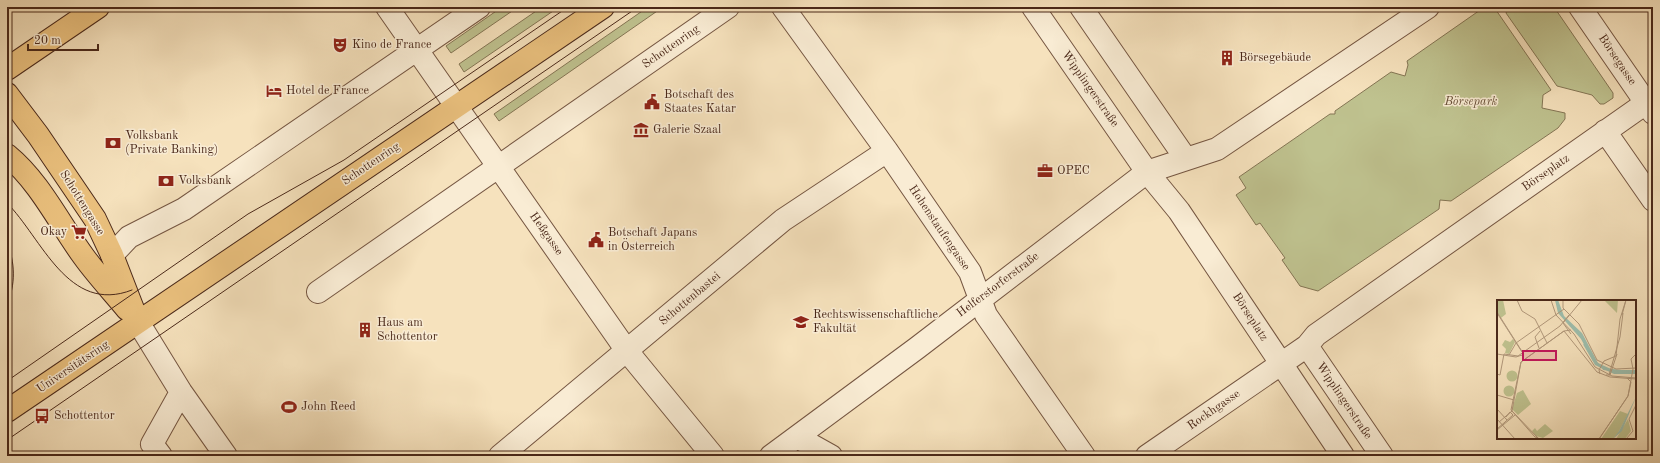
<svg xmlns="http://www.w3.org/2000/svg" width="1660" height="463" viewBox="0 0 1660 463" font-family="'Old Standard TT',serif">
<rect width="100%" height="100%" fill="#f6e2bd"/>
<filter id="stains"><feTurbulence type="fractalNoise" baseFrequency=".005" numOctaves="4"/><feColorMatrix values="0 0 0 0 .2 0 0 0 0 .09 0 0 0 0 .02 0 0 0 .5 -.17"/></filter>
<radialGradient id="worn" r=".72"><stop offset=".6" stop-color="#630" stop-opacity="0"/><stop offset="1" stop-color="#630" stop-opacity=".3"/></radialGradient>
<!-- green -->
<path fill="#bfc28f" stroke="#847554" d="M502,7H518L451,53L446,46Z
M542,7H559L464,72L459,64Z
M648,7H663L499,121L494,114Z
M1508,7H1554L1613,93V98L1604,104H1600L1592,95L1557,86L1506,13Z
M1483,8L1496,10L1551,90L1543,95L1542,108L1565,113V119L1558,128L1451,201L1440,200L1439,209L1318,291L1300,286L1282,260L1285,258L1260,223L1256,225L1236,195L1246,188L1239,177L1330,114H1335V111L1391,72L1405,76L1408,65L1407,61Z"/>
<g fill="none" stroke-linecap="round" stroke-linejoin="round">
<defs>
<path id="minor" d="M387,7L627,351L713,456
M783,7L887,151L970,272L986,315L1084,456
M1033,7L1147,172L1179,211L1343,456
M1081,7L1186,159
M1580,7L1653,113
M1605,131L1653,200
M112,255L129,237L184,209L479,7
M318,292L728,7
M138,322L181,392L226,456
M1307,346L1382,456
M797,437L831,456
M161,456L152,444L181,392
M500,456L783,220L887,151
M771,456L917,348L1147,172L1217,149L1428,7
M1147,456L1307,346L1316,335L1646,103"/>
<path id="major" d="M7,69L98,7
M7,94L38,135L95,219L112,255L138,322
M7,155C40,182 59,223 84,257C97,275 113,292 127,309
M7,411L603,7"/>
</defs>
<!-- minor casing -->
<use href="#minor" stroke="#755642" stroke-width="24"/>
<!-- major casing -->
<use href="#major" stroke="#4a2819" stroke-width="24"/>
<!-- minor -->
<use href="#minor" stroke="#f9ecd4" stroke-width="22"/>
<!-- major -->
<use href="#major" stroke="#ebc17e" stroke-width="22"/>
<!-- tram -->
<path stroke="#4a2819" stroke-width="1" d="M7,203C42,238 68,315 132,290
M7,242C15,262 16,284 7,305
M7,381L248,214L344,160L568,7
M7,440L638,7"/>
</g>
<!-- icons -->
<defs>
<symbol id="theatre-bare" viewBox="-9 -9 18 18"><path d="M-5-5.5Q0-4 5-5.5V0Q5 5 0 6Q-5 5-5 0ZM-3.3-2.5H-1v1.5H-3.3ZM1-2.5H3.3v1.5H1ZM-2.8 1Q0 5.5 2.8 1Z" fill="#8f2418" stroke="#f9ecd4" stroke-width="2.5" paint-order="stroke"/></symbol>
<symbol id="building-bare" viewBox="-9 -9 18 18"><path d="M-4-6H4V6H1V3H-1V6H-4ZM-2.5-4.3h1.7v1.8h-1.7ZM.8-4.3h1.7v1.8H.8ZM-2.5-1h1.7V.8h-1.7ZM.8-1h1.7V.8H.8Z" fill="#8f2418" stroke="#f9ecd4" stroke-width="2.5" paint-order="stroke"/></symbol>
<symbol id="hotel-bare" viewBox="-9 -9 18 18"><path d="M-6-4.5h1.5V1H6V5H4.5V3h-9V5H-6ZM-4 0a1.8 1.8 0 1 1 3.6 0ZM.5 0V-2.5h3Q6-2.5 6 0Z" fill="#8f2418" stroke="#f9ecd4" stroke-width="2.5" paint-order="stroke"/></symbol>
<symbol id="civic-bare" viewBox="-9 -9 18 18"><path d="M-.6-6.5H3V-4.5H.6V-3L4-1V1h2V6H-6V1h2V-1L-.6-3ZM-1.2 2.5V6h2.4V2.5Z" fill="#8f2418" stroke="#f9ecd4" stroke-width="2.5" paint-order="stroke"/></symbol>
<symbol id="museum-bare" viewBox="-9 -9 18 18"><path d="M0-6L6-3V-2H-6V-3ZM-5-1h2V3h-2ZM-1-1h2V3h-2ZM3-1h2V3H3ZM-6 4H6V6H-6Z" fill="#8f2418" stroke="#f9ecd4" stroke-width="2.5" paint-order="stroke"/></symbol>
<symbol id="bank-bare" viewBox="-9 -9 18 18"><path d="M-6-4H6V4H-6ZM0-2.3a2.3 2.3 0 1 0 0 4.6a2.3 2.3 0 1 0 0-4.6Z" fill="#8f2418" stroke="#f9ecd4" stroke-width="2.5" paint-order="stroke"/></symbol>
<symbol id="office-bare" viewBox="-9 -9 18 18"><path d="M-6-3h4V-5.5h4V-3h4V5H-6ZM-1-4.5V-3h2v-1.5ZM-6 0V1H6V0Z" fill="#8f2418" stroke="#f9ecd4" stroke-width="2.5" paint-order="stroke"/></symbol>
<symbol id="supermarket-bare" viewBox="-9 -9 18 18"><path d="M-6-5.5h2.5l.6 2H6L4.5 2H-2.5L-4.4-4H-6ZM-1.5 3.2a1.3 1.3 0 1 0 .1 0ZM3 3.2a1.3 1.3 0 1 0 .1 0Z" fill="#8f2418" stroke="#f9ecd4" stroke-width="2.5" paint-order="stroke"/></symbol>
<symbol id="university-bare" viewBox="-9 -9 18 18"><path d="M0-5L7-2L0 1L-7-2ZM-4 1L0 2.5L4 1V4Q0 6-4 4Z" fill="#8f2418" stroke="#f9ecd4" stroke-width="2.5" paint-order="stroke"/></symbol>
<symbol id="stadium-bare" viewBox="-9 -9 18 18"><path d="M0-5a6.5 5 0 1 0 0 10a6.5 5 0 1 0 0-10ZM-3.5-1.8h7v3.6h-7Z" fill="#8f2418" stroke="#f9ecd4" stroke-width="2.5" paint-order="stroke"/></symbol>
<symbol id="bus-bare" viewBox="-9 -9 18 18"><path d="M-5-6H5V4H4V6H2V4H-2V6H-4V4H-5ZM-3.5-4V0h7V-4ZM-3.5 1.2v1.5H-2V1.2ZM2 1.2v1.5H3.5V1.2Z" fill="#8f2418" stroke="#f9ecd4" stroke-width="2.5" paint-order="stroke"/></symbol>
</defs>
<g fill-rule="evenodd">
<use href="#theatre-bare" x="329" y="34" width="22" height="22"/>
<use href="#building-bare" x="1216" y="47" width="22" height="22"/>
<use href="#hotel-bare" x="263" y="80" width="22" height="22"/>
<use href="#civic-bare" x="641" y="91" width="22" height="22"/>
<use href="#museum-bare" x="630" y="119" width="22" height="22"/>
<use href="#bank-bare" x="102" y="132" width="22" height="22"/>
<use href="#office-bare" x="1034" y="160" width="22" height="22"/>
<use href="#bank-bare" x="155" y="170" width="22" height="22"/>
<use href="#supermarket-bare" x="68" y="221" width="22" height="22"/>
<use href="#civic-bare" x="585" y="229" width="22" height="22"/>
<use href="#university-bare" x="790" y="311" width="22" height="22"/>
<use href="#building-bare" x="354" y="319" width="22" height="22"/>
<use href="#stadium-bare" x="278" y="396" width="22" height="22"/>
<use href="#bus-bare" x="31" y="405" width="22" height="22"/>
</g>
<g text-anchor="middle" dominant-baseline="central" stroke-width="3" stroke-linejoin="round" paint-order="stroke">
<!-- poi labels -->
<g font-size="12" fill="#4a2819" stroke="#f9ecd4" text-anchor="start">
<text x="352" y="45">Kino de France</text>
<text x="1239" y="58">Börsegebäude</text>
<text x="286" y="91">Hotel de France</text>
<text x="664" y="95">Botschaft des<tspan x="664" dy="14">Staates Katar</tspan></text>
<text x="653" y="130">Galerie Szaal</text>
<text x="125" y="136">Volksbank<tspan x="125" dy="14">(Private Banking)</tspan></text>
<text x="1057" y="171">OPEC</text>
<text x="178" y="181">Volksbank</text>
<text x="67" y="232" text-anchor="end">Okay</text>
<text x="608" y="233">Botschaft Japans<tspan x="608" dy="14">in Österreich</tspan></text>
<text x="813" y="315">Rechtswissenschaftliche<tspan x="813" dy="14">Fakultät</tspan></text>
<text x="377" y="323">Haus am<tspan x="377" dy="14">Schottentor</tspan></text>
<text x="301" y="407">John Reed</text>
<text x="54" y="416">Schottentor</text>
</g>
<!-- street labels -->
<g font-size="12" fill="#4a2819" stroke="#f9ecd4">
<text transform="translate(671 47) rotate(-35)">Schottenring</text>
<text transform="translate(1617 60) rotate(56)">Börsegasse</text>
<text transform="translate(1090 89) rotate(55)">Wipplingerstraße</text>
<text transform="translate(371 164) rotate(-34)">Schottenring</text>
<text transform="translate(1546 173) rotate(-35)">Börseplatz</text>
<text transform="translate(82 203) rotate(58)">Schottengasse</text>
<text transform="translate(939 228) rotate(56)">Hohenstaufengasse</text>
<text transform="translate(546 234) rotate(55)">Heßgasse</text>
<text transform="translate(998 285) rotate(-37)">Helferstorferstraße</text>
<text transform="translate(690 299) rotate(-40)">Schottenbastei</text>
<text transform="translate(1250 317) rotate(57)">Börseplatz</text>
<text transform="translate(73 367) rotate(-34)">Universitätsring</text>
<text transform="translate(1344 401) rotate(56)">Wipplingerstraße</text>
<text transform="translate(1214 410) rotate(-35)">Rockhgasse</text>
</g>
<!-- park labels -->
<g font-size="12" font-style="italic" fill="#674e36" stroke="#f9ecd4">
<text x="1471" y="102">Börsepark</text>
</g>
</g>
<!-- overview -->
<g transform="translate(1497 300)">
<rect width="139" height="139" fill="#f6e2bd"/>
<path d="M6,0L9,14L4,18L0,12V1ZM107,0H121L120,13ZM16,39L18,42L12,54L8,53L9,49L5,45L8,40L13,42ZM9.5 76a5.5 5.5 0 1 1 11 0a5.5 5.5 0 1 1-11 0ZM6.5 91a5.5 5.5 0 1 1 11 0a5.5 5.5 0 1 1-11 0ZM26,90L34,104L21,115L15,109L20,93ZM123,111L131,114L121,133L116,139H104ZM131,119L134,131L128,139H119ZM48,124L56,131L46,138L39,136L35,131L38,128L40,131Z" fill="#bfc28f"/>
<path d="M58,0H61L67,16L85,33L101,63L116,70H139V74H117L98,65L84,39L61,13ZM139,97L125,131L116,139L122,131Z" fill="#9dbead"/>
<path fill="none" stroke="#9dbead" stroke-width="2" d="M87,44L97,61L107,69M106,69L134,72"/>
<path fill="none" stroke="#b1987b" stroke-width="1" d="M20,0L25,11L38,19L50,43M54,0L59,15L77,34L98,67L115,76L139,78M66,0V8L82,24L100,60L119,69L139,68M0,12L26,53M0,13L25,52M125,15L129,0M74,34L66,23L85,0M42,48L38,37L43,31M0,54L19,57L25,55L26,57M12,55L19,43L67,9M0,74L3,75L7,54L21,56L63,26L72,15M103,74L102,70L107,61L119,56L123,19L129,0M109,75H113L120,54M112,75L123,37L126,13M0,95L17,100M0,109L10,120M0,119L18,139M2,122L15,111M0,129L16,115L13,112L9,117M0,130L18,115M42,139L14,110L24,62L67,31L74,30M43,139L38,137L15,111L24,62L67,31L100,72L113,77L139,79M102,139L131,96L136,69L134,59L139,54M102,139L131,96L134,82L130,78M129,139L136,131L132,119L139,105"/>
<path fill="#c2185b" fill-opacity="0.15" stroke="#c2185b" stroke-width="2" d="M26,51H59V60H26Z"/>
<rect width="139" height="139" fill="none" stroke="#4a2819" stroke-width="2"/>
</g>
<!-- margin -->
<rect width="1660" height="463" fill="none" stroke="#f6e2bd" stroke-width="24"/>
<rect x="8" y="8" width="1644" height="447" fill="none" stroke="#4a2819" stroke-width="2"/>
<rect x="12" y="12" width="1636" height="439" fill="none" stroke="#4a2819"/>
<!-- scale -->
<path d="M28 44v6h70v-6" fill="none" stroke="#4a2819" stroke-width="2"/>
<text x="34" y="44" font-size="12" fill="#4a2819" stroke="#f9ecd4" stroke-width="3" paint-order="stroke">20 m</text>
<rect width="100%" height="100%" filter="url(#stains)"/>
<rect width="100%" height="100%" fill="url(#worn)"/>
</svg>
